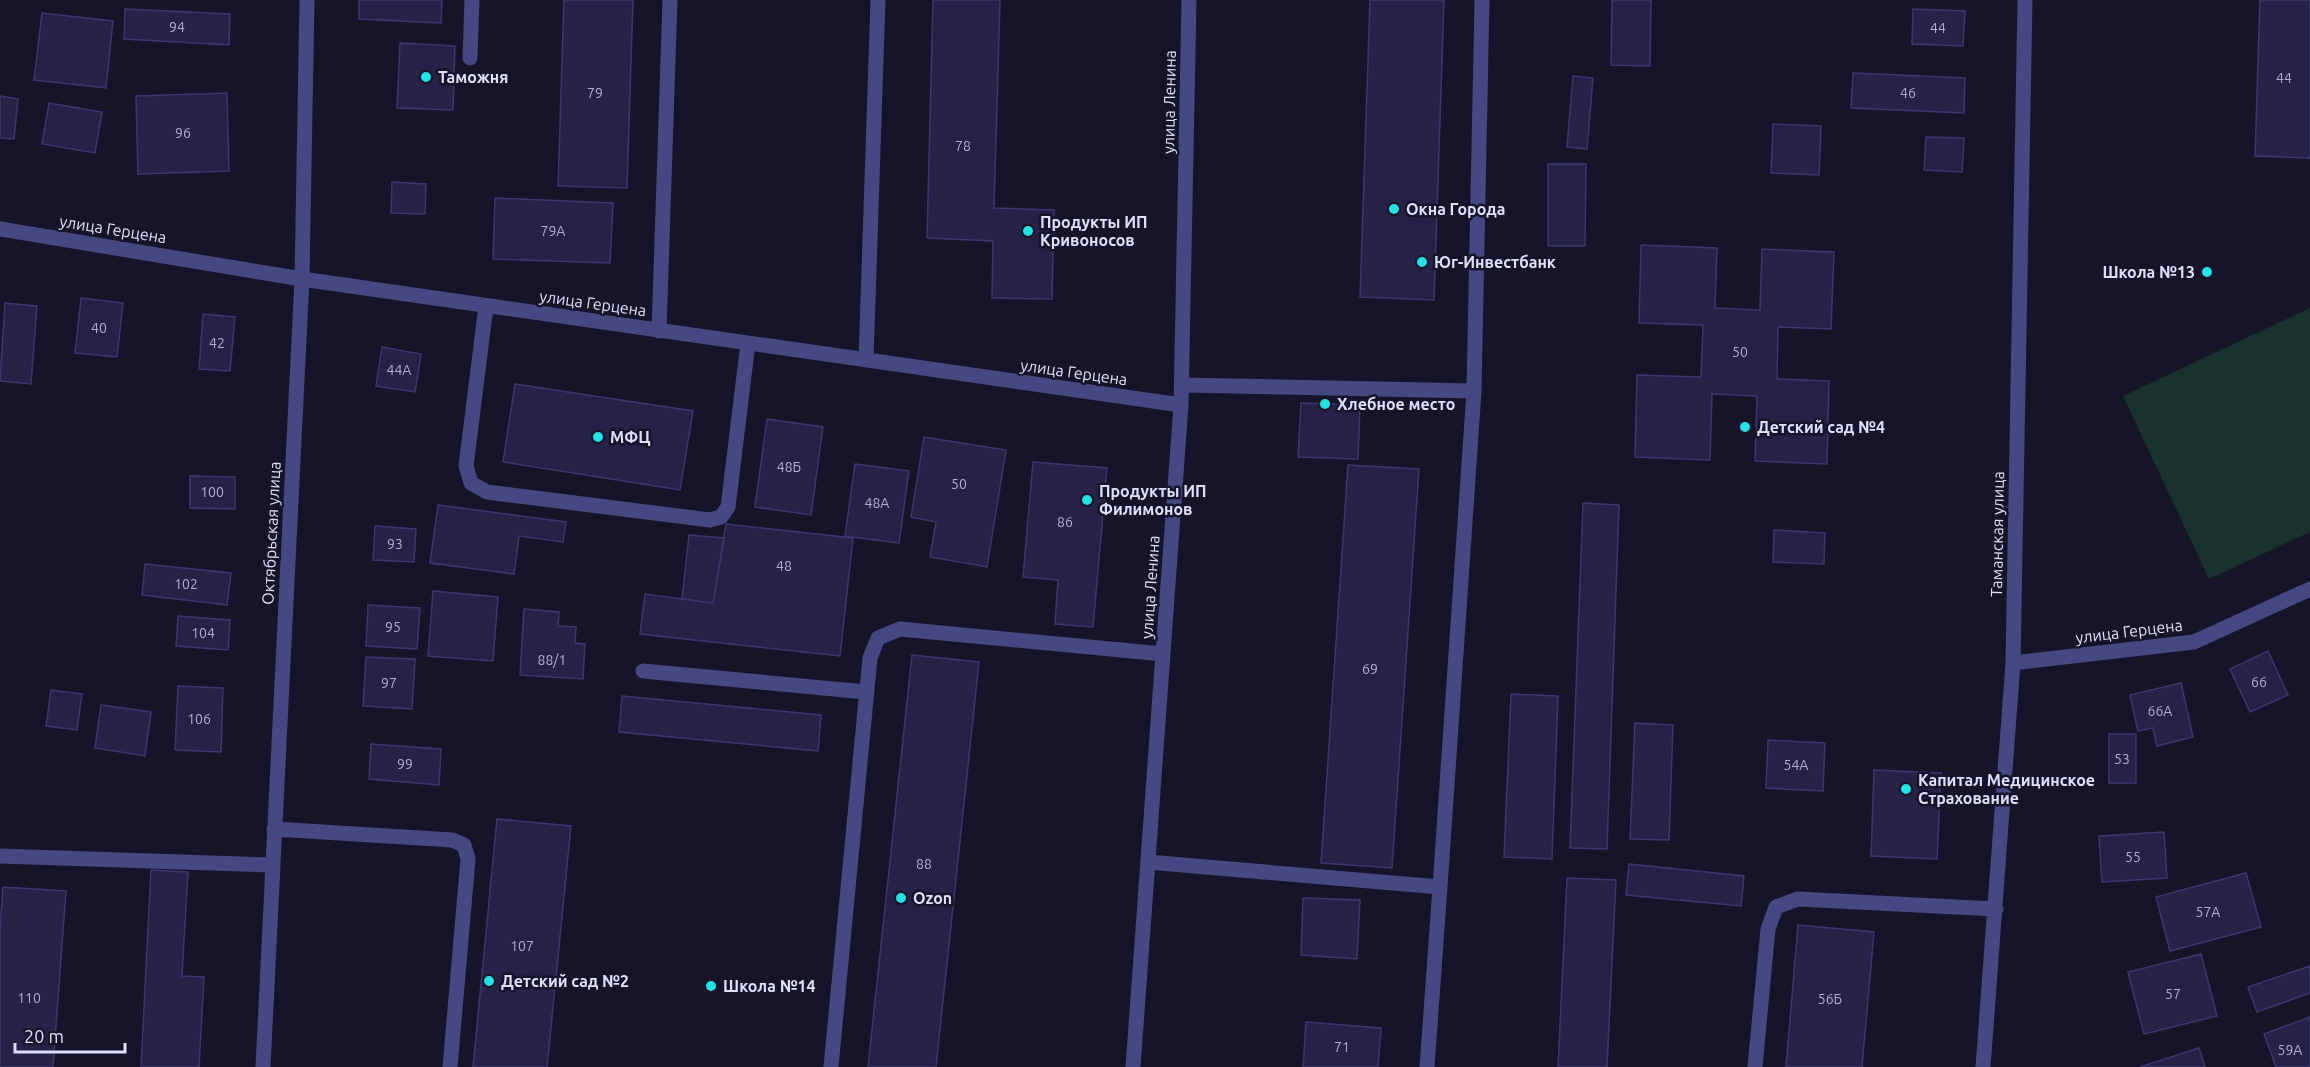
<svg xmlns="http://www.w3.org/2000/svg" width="2310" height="1067" viewBox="0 0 2310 1067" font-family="Ubuntu,sans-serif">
<rect width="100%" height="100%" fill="#151428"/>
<!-- green -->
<path fill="#18322e" d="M2310,308V532L2209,579L2123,396Z"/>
<!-- building -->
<path fill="#262247" stroke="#3d3770" stroke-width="1.5" d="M359,0H442L441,23L359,19Z
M564,0H633L627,188L558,186Z
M933,0H1000L994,208L1054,210L1052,299L992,298L993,241L927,238Z
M1370,0H1444L1434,300L1360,297Z
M1612,0H1651L1650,66L1611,65Z
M2260,0H2310V158L2255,156Z
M125,9L230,14L229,45L124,39Z
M1913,9L1965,11L1963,46L1912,44Z
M42,13L113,21L106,88L34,80Z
M400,43L455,46L453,110L397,108Z
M1853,73L1965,78L1964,113L1851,108Z
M1573,76L1593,78L1587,149L1567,147Z
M227,93L229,171L138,174L136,96Z
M0,96L18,99L14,139L0,138Z
M49,103L102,112L95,153L42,144Z
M1773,124L1821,126L1819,175L1771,173Z
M1926,137L1964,138L1962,172L1924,170Z
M1548,164H1586L1585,246H1548Z
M392,182L426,184L425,214L391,213Z
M495,198L613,203L610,263L493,259Z
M1641,245L1717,248L1715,308L1760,310L1762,249L1834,252L1831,329L1778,327L1777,379L1829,381L1827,464L1755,461L1757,396L1712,394L1710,460L1635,457L1637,375L1701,377L1703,325L1639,323Z
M81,298L123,303L117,357L75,353Z
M5,303L37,306L31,384L0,381Z
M203,314L235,317L230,371L199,369Z
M382,347L421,354L415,392L376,386Z
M515,384L693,411L680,490L503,462Z
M1301,403L1360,405L1358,459L1298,457Z
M767,419L823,427L811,515L755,507Z
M924,437L1006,450L987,567L930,557L936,522L911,517Z
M1033,462L1107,468L1093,627L1055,624L1058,580L1023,577Z
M855,464L909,471L899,543L845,536Z
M1348,465L1419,469L1392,868L1321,863Z
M190,476L235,477V509L190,508Z
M1583,503L1619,505L1607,849L1570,848Z
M438,505L566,522L563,542L519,536L514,574L430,563Z
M726,524L853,538L840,656L640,634L645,594L713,603Z
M375,526L416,529L414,562L373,560Z
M1774,530L1825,533L1824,564L1773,562Z
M689,535L724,538L713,603L682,599Z
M145,564L231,573L227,605L142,595Z
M433,591L498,597L493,661L428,656Z
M368,605L420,608L417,649L366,646Z
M524,609L559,612L558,626L576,627L575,643L585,644L583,679L520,675Z
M178,616L230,620L228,650L176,646Z
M2268,651L2288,695L2250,712L2230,669Z
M912,655L979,662L936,1067H868Z
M366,657L415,659L412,709L363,706Z
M2181,683L2193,737L2157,746L2153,728L2138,731L2130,695Z
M178,686L223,688L221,752L175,750Z
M51,690L82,694L77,730L46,726Z
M1511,694L1558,696L1552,859L1504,857Z
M622,696L821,715L818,751L619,732Z
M101,705L151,712L145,756L95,748Z
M1635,723L1673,725L1669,840L1630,839Z
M2109,734H2136V783H2109Z
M1768,740L1825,743L1823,791L1766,788Z
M371,744L441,749L439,785L369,779Z
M1874,770L1941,773L1937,859L1871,856Z
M497,819L571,826L547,1067H473Z
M2164,832L2167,878L2102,882L2099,836Z
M1629,864L1744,876L1741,906L1626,895Z
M151,870L188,872L182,976L204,977L199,1067H141Z
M2246,873L2261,927L2170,951L2156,897Z
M1567,878L1616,880L1607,1067H1558Z
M3,887L66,891L53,1067H0V929Z
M1303,898L1360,900L1357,959L1301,955Z
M1798,925L1874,932L1862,1067H1786Z
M2201,954L2217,1016L2144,1034L2128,972Z
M2310,966V993L2257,1012L2248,987Z
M2310,1017V1067H2276L2264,1034Z
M1306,1022L1381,1028L1378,1067H1303Z
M2199,1048L2205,1067H2140Z"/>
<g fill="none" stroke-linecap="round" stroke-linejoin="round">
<!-- minor -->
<path stroke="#454882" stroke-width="15" d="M470,58L472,0
M0,229L302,279L1181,405
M486,306L466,466L471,483L487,492L710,520L721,517L728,507L748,343
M659,331L670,0
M866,360L878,0
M1182,385L1474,391L1482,0
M2013,663L2194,642L2310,589
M643,671L866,692
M274,829L452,840L464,845L468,859L450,1067
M0,856L272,865
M1148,862L1440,887L1474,391
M263,1067L302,279L307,0
M831,1067L870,658L878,638L900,629L1163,654
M1133,1067L1181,405L1189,0
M1427,1067L1440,887
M1755,1067L1768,929L1776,907L1798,899L1996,909
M1983,1067L2013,663L2025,0"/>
</g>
<!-- markers -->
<g fill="#22e3e4" stroke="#151428" stroke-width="2">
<circle cx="426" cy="77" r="6"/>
<circle cx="1394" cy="209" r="6"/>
<circle cx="1028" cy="231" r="6"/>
<circle cx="1422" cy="262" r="6"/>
<circle cx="2207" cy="272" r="6"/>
<circle cx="1325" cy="404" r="6"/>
<circle cx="1745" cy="427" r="6"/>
<circle cx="598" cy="437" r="6"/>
<circle cx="1087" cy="500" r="6"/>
<circle cx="1906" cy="789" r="6"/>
<circle cx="901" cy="898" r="6"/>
<circle cx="489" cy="981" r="6"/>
<circle cx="711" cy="986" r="6"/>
</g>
<g text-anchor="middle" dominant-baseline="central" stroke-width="5" stroke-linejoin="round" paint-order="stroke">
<!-- number labels -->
<g font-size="14" fill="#b2b0ce">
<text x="177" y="27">94</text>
<text x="1938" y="28">44</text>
<text x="2284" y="78">44</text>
<text x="595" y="93">79</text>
<text x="1908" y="93">46</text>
<text x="183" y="133">96</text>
<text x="963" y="146">78</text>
<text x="553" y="231">79А</text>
<text x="99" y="328">40</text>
<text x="217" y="343">42</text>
<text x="1740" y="352">50</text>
<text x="399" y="370">44А</text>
<text x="789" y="467">48Б</text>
<text x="959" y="484">50</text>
<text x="212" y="492">100</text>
<text x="877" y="503">48А</text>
<text x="1065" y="522">86</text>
<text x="395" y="544">93</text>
<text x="784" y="566">48</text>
<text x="186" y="584">102</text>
<text x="393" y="627">95</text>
<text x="203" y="633">104</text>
<text x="552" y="660">88/1</text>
<text x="1370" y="669">69</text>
<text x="2259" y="682">66</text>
<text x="389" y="683">97</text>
<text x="2160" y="711">66А</text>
<text x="199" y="719">106</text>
<text x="2122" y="759">53</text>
<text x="405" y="764">99</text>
<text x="1796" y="765">54А</text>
<text x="2133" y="857">55</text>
<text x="924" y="864">88</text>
<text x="2208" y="912">57А</text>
<text x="522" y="946">107</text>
<text x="2173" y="994">57</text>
<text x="29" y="998">110</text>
<text x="1830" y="999">56Б</text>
<text x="1342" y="1047">71</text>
<text x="2290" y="1050">59А</text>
</g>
<!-- poi labels -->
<g font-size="16" font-weight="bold" fill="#e0dffb" stroke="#151428" text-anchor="start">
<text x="438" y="77">Таможня</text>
<text x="1406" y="209">Окна Города</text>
<text x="1040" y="222">Продукты ИП<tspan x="1040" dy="18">Кривоносов</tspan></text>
<text x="1434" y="262">Юг-Инвестбанк</text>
<text x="2195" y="272" text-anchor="end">Школа №13</text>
<text x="1337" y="404">Хлебное место</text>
<text x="1757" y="427">Детский сад №4</text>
<text x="610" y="437">МФЦ</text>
<text x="1099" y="491">Продукты ИП<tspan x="1099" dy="18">Филимонов</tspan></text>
<text x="1918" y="780">Капитал Медицинское<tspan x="1918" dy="18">Страхование</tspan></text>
<text x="913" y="898">Ozon</text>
<text x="501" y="981">Детский сад №2</text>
<text x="723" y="986">Школа №14</text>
</g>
<!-- street labels -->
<g font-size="16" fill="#e0dffb" stroke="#151428">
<text transform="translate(1169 102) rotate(-89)">улица Ленина</text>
<text transform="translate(113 229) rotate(9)">улица Герцена</text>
<text transform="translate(593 303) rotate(8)">улица Герцена</text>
<text transform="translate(1074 372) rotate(8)">улица Герцена</text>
<text transform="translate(271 533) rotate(-87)">Октябрьская улица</text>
<text transform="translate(1997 534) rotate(-89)">Таманская улица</text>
<text transform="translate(1150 587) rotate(-86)">улица Ленина</text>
<text transform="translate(2129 631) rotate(-7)">улица Герцена</text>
</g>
</g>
<!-- scale -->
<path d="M15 1043v9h110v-9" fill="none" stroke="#e0dffb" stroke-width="3"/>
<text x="24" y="1043" font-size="18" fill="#e0dffb" stroke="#151428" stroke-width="4.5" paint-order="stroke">20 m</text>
</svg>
